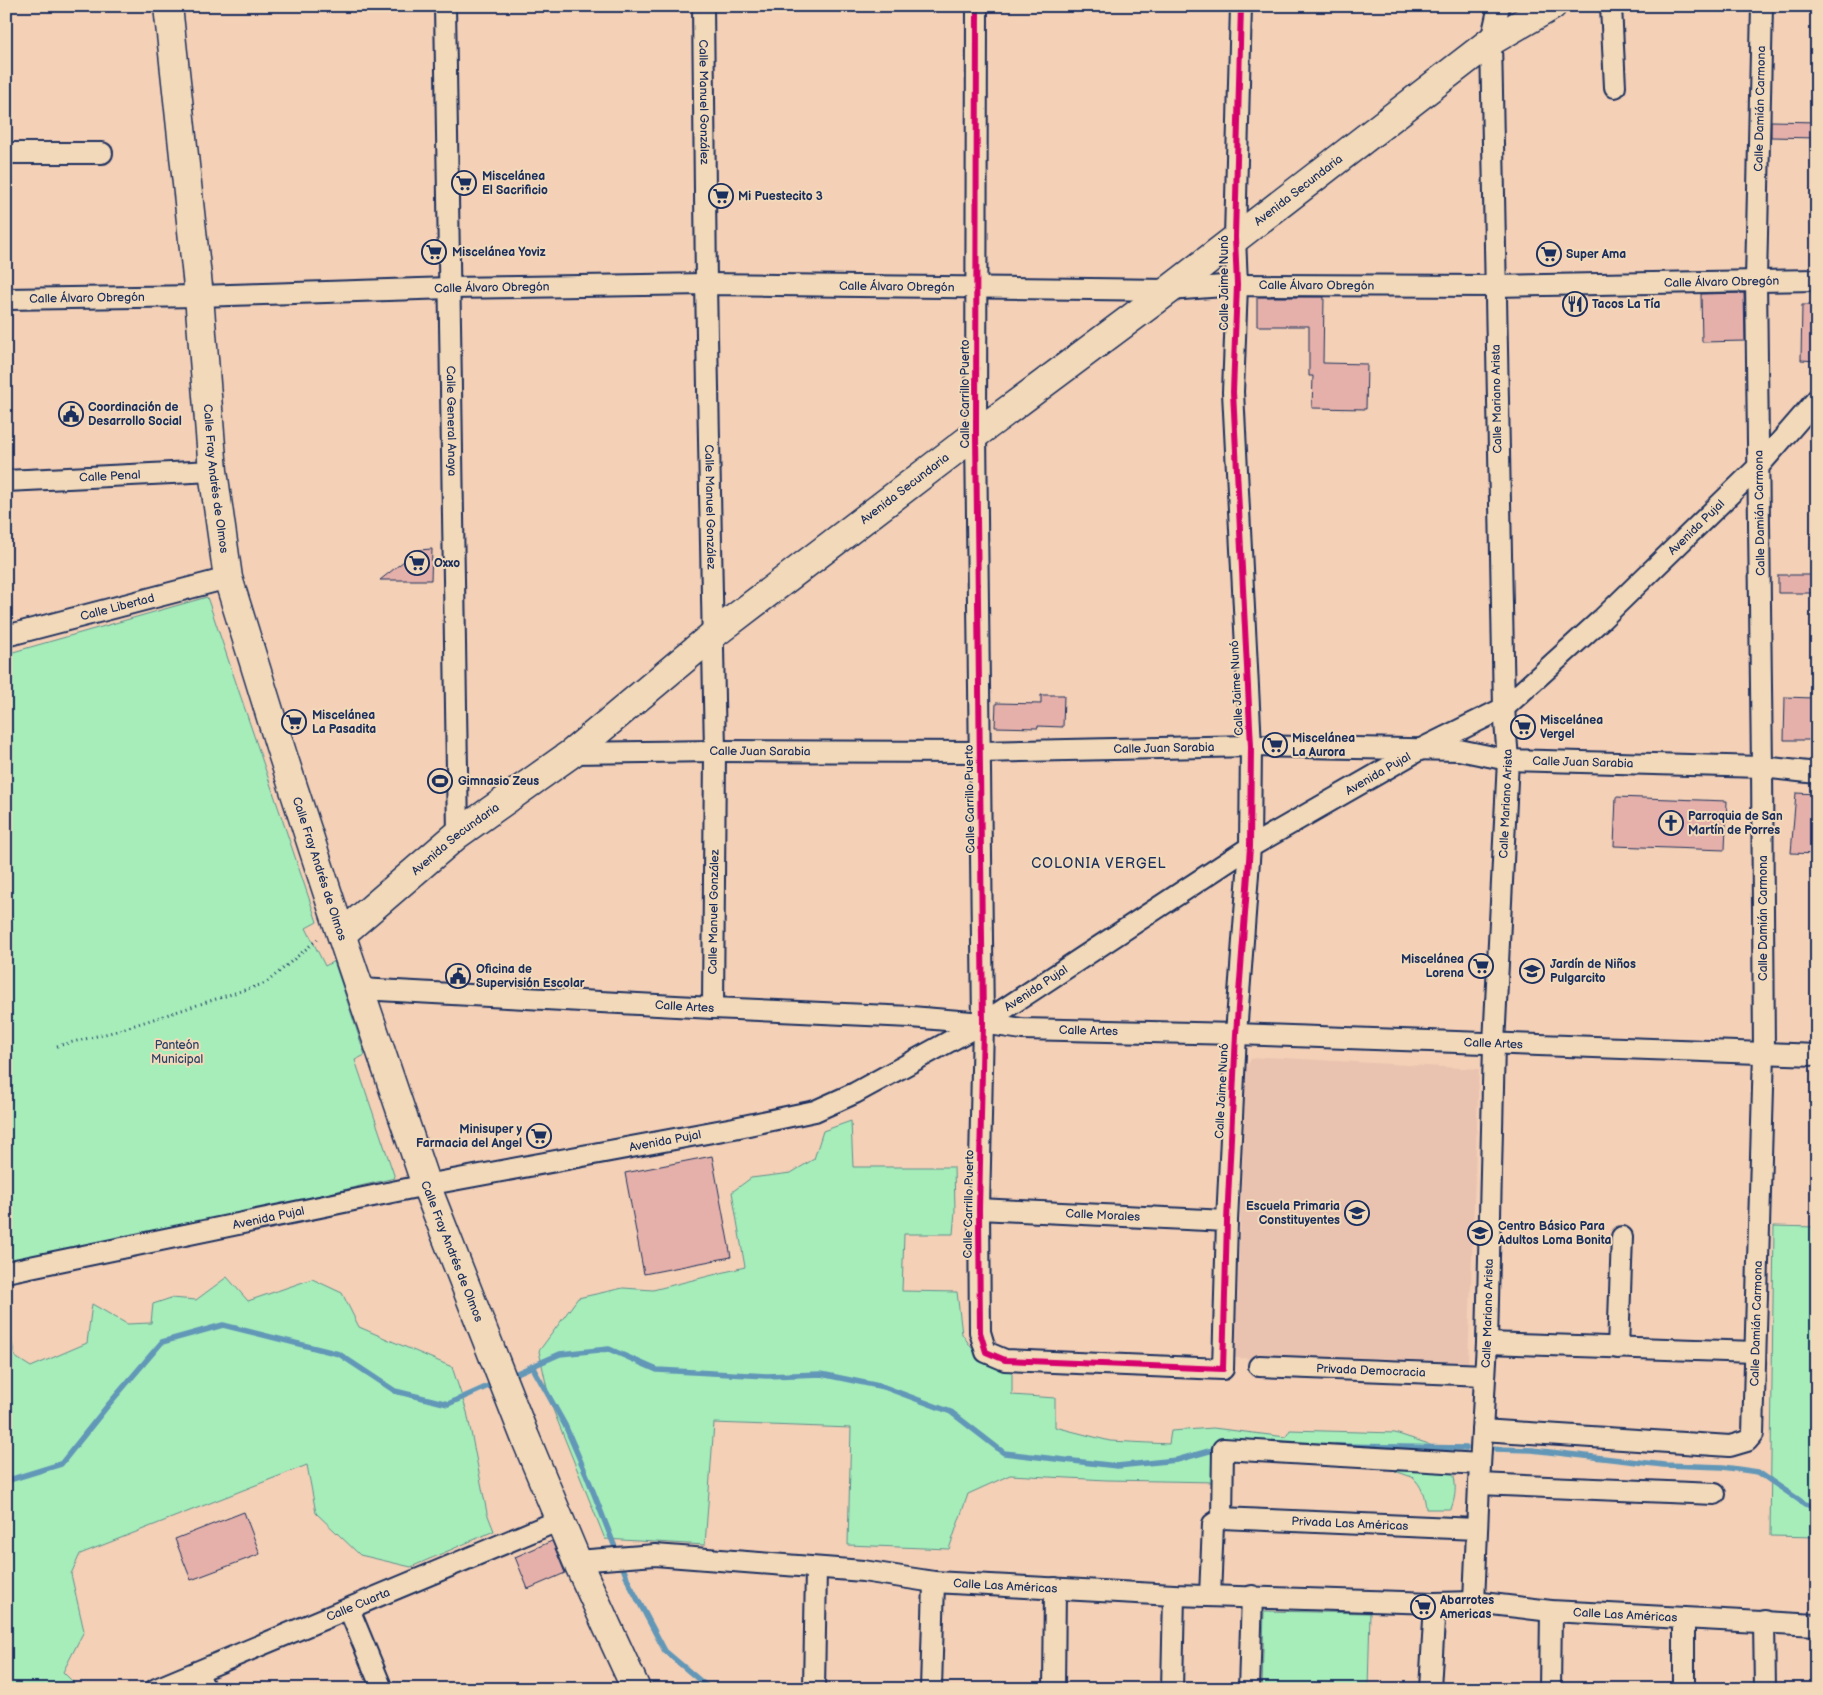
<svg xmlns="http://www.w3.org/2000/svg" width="1823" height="1695" viewBox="0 0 1823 1695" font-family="'Balsamiq Sans',sans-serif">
<rect width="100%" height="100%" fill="#f3d0b6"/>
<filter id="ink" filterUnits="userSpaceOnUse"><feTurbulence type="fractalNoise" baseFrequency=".02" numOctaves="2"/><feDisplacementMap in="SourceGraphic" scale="10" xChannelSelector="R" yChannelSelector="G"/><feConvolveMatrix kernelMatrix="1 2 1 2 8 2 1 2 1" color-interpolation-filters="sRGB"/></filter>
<g filter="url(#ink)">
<!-- built -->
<path fill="#eac3b0" d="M1266,1057L1479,1069L1468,1364L1235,1358L1246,1068L1251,1059Z"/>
<!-- green -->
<path fill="#a6edba" stroke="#608e8c" d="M207,597L317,922L306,928L325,966L334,961L365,1055L355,1060L395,1178L208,1221L6,1262V654Z
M851,1121L853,1167H954L955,1211L953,1234H904L902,1291L957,1292L962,1334L976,1354L1012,1364V1395L1055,1398V1427L1110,1441L1169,1444L1171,1431L1213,1428L1286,1437L1290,1430L1395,1433L1426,1443L1449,1455C1454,1476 1459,1488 1451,1509H1426C1425,1497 1422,1485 1412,1477L1349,1455L1228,1457L1216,1482L1107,1480L1010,1475L968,1494L949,1549L848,1545L851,1428L714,1423L705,1545L605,1539L550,1402L539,1351L578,1298L623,1288L653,1290L745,1267L732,1192L751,1178L791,1173L814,1159L823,1131Z
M1774,1226L1817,1227V1537L1770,1536Z
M227,1277L248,1301L312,1279L342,1293L359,1327L452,1367L467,1412L487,1513L494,1531L411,1567L360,1555L316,1513L307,1465L80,1554L71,1574L84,1631L63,1672L80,1689H6V1313L15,1357L31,1367L87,1343L92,1304L127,1324L151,1323L153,1304L171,1298L196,1300Z
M1264,1611L1370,1613L1368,1689H1262Z"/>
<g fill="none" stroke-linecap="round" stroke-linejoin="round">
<!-- stream -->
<path stroke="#6297b7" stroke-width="5.5" d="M532,1366L565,1425L587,1476L629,1583L665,1651L710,1689
M508,1377L560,1354L609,1349L657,1370L767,1376L821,1374L884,1387L951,1412L1004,1453L1117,1466L1177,1460L1220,1448
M1336,1446L1466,1448
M1496,1449L1532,1450L1664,1465L1723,1467L1758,1472L1805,1504L1817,1507
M6,1481L61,1464L109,1404L162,1342L223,1325L339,1354L395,1391L448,1404L495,1383"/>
</g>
<!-- building -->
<path fill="#e4b0a9" stroke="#1b2f5e" d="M1771,121L1817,122V138L1771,137Z
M1744,293L1745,341L1702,342L1701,294Z
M1257,297H1324L1323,363L1367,364L1366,409L1312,408L1313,376H1309V326H1257Z
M1802,305H1817V361L1801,360Z
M432,549L431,580H380L418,550Z
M1778,575H1817V593H1778Z
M1041,695H1064L1063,727L1038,726V728L995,727L996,703L1041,704Z
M1785,697L1813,698L1812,723H1817V740H1784Z
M1796,793L1817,794V854L1791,853Z
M1616,797L1727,801L1725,850L1614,846Z
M712,1156L731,1257L644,1274L625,1173Z
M244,1512L260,1554L191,1580L175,1539Z
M552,1541L565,1573L528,1589L515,1557Z"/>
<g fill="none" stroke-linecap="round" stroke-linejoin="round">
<defs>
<g id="street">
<path id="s1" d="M445,6L458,834"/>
<path id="s2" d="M703,6L706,284L715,751L713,1008"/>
<path d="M977,6L976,434L983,1023L979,1209L980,1332L986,1352L1005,1360L1223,1369L1227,1221L1236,1034L1250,847L1251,746L1233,392L1237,285L1235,237L1241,6"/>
<path d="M1611,6L1615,87"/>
<path d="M6,153H102"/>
<path id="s3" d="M6,299L199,296L450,288L706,284L1169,290L1237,285L1495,286L1817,280"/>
<path id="s4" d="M6,481L213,471"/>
<path id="s5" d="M6,636L228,578"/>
<path id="s6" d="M572,753L715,751L981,752L1251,746L1459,750L1508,760L1762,767L1817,773"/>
<path id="s7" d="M360,989L713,1008L911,1017L983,1023L1022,1029L1236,1034L1817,1055"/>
<path id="s8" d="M979,1209L1227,1221"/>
<path id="s9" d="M6,1272L426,1185L734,1128L815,1111L855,1093L983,1023L1250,847L1419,750L1504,708L1602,619L1759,466L1817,399"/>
<path d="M1487,1343L1755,1352"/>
<path d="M1618,1348L1622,1237"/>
<path id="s10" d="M1259,1366L1485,1375"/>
<path id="s11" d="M1482,1430L1730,1446L1747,1441L1753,1434L1764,1053L1762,767L1756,280L1762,6"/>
<path d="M1479,1484L1715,1494"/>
<path id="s12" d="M1222,1518L1476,1529"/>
<path id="s13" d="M577,1561L655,1555L863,1571L934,1582L1174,1595L1435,1603L1474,1602L1551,1611L1817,1625"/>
<path d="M1210,1596L1213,1524L1222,1518L1223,1449L1480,1464"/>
<path id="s14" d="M1474,1602L1479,1484L1487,1343L1494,1044L1508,760L1504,708L1491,41L1499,6"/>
<path d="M349,1609L382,1689"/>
<path d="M1764,1621L1765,1689"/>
<path d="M197,1672L205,1689"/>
<path id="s15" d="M156,1689L560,1520"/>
<path d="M814,1689L816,1568"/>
<path d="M931,1689L934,1582"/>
<path d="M1054,1689L1055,1588"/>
<path d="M1172,1689L1174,1595"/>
<path d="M1249,1689L1252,1596"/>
<path d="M1430,1689L1435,1603"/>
<path d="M1550,1689L1551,1611"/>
<path d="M1684,1689V1618"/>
</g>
<g id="secondary">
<path id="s16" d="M168,6L199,296L213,471L228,578L282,753L338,925L426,1185L525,1437L577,1561L636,1689"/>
<path id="s17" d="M342,934L458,834L572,753L714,634L976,434L1169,290L1491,41L1552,6"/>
</g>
</defs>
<!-- street casing -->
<use href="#street" stroke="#1b2f5e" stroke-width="24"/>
<!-- secondary casing -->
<use href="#secondary" stroke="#1b2f5e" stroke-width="31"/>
<!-- path -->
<path stroke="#1b2f5e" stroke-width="3" stroke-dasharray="1 4" stroke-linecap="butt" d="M57,1046L113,1032L266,983L319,938"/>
<!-- street -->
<use href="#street" stroke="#f2d9b9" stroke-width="20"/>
<!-- secondary -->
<use href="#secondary" stroke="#f2d9b9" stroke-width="28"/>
<defs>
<path id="cycleway" d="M977,6L976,434L983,1023L979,1209L980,1332L986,1352L1005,1360L1223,1369L1227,1221L1236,1034L1250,847L1251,746L1233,392L1237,285L1235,237L1241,6"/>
</defs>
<!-- cycleway casing -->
<use href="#cycleway" stroke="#f2d9b9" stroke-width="9"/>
<!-- cycleway -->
<use href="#cycleway" stroke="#d6006c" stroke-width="6"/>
</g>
</g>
<!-- icons -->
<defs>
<symbol id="supermarket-ring" viewBox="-11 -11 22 22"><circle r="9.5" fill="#f2d9b9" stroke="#1b2f5e" stroke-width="1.5"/><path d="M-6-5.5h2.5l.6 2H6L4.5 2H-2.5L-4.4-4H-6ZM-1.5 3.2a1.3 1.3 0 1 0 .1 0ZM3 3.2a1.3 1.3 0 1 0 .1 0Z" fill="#1b2f5e"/></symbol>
<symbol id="restaurant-ring" viewBox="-11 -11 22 22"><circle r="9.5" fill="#f2d9b9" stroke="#1b2f5e" stroke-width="1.5"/><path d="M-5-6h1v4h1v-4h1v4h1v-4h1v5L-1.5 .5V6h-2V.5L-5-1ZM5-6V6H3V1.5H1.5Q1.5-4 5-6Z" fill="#1b2f5e"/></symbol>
<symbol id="civic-ring" viewBox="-11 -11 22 22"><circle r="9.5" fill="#f2d9b9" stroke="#1b2f5e" stroke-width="1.5"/><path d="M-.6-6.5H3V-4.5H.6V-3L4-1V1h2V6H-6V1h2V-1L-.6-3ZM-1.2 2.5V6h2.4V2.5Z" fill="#1b2f5e"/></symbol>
<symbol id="stadium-ring" viewBox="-11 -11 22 22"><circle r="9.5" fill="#f2d9b9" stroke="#1b2f5e" stroke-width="1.5"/><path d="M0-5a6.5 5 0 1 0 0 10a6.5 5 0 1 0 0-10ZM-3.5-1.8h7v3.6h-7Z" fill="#1b2f5e"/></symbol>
<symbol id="church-ring" viewBox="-11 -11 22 22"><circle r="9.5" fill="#f2d9b9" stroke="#1b2f5e" stroke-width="1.5"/><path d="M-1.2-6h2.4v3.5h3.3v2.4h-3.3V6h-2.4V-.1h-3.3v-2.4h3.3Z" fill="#1b2f5e"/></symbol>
<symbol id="school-ring" viewBox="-11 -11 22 22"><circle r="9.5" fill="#f2d9b9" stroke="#1b2f5e" stroke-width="1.5"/><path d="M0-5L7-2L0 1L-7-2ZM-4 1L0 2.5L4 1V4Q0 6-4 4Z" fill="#1b2f5e"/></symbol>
<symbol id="university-ring" viewBox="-11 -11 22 22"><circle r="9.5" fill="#f2d9b9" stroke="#1b2f5e" stroke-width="1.5"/><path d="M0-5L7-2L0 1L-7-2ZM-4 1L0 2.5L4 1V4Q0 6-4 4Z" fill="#1b2f5e"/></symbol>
</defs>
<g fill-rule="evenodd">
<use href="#supermarket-ring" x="450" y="169" width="28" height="28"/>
<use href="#supermarket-ring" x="707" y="182" width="28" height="28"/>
<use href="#supermarket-ring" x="420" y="238" width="28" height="28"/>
<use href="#supermarket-ring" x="1535" y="240" width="28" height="28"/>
<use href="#restaurant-ring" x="1561" y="290" width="28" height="28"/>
<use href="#civic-ring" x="57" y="400" width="28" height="28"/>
<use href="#supermarket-ring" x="403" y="549" width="28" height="28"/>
<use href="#supermarket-ring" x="280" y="708" width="28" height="28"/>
<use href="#supermarket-ring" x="1509" y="713" width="28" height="28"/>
<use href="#supermarket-ring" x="1261" y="731" width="28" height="28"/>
<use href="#stadium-ring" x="426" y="767" width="28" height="28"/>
<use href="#church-ring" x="1657" y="809" width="28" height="28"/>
<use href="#supermarket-ring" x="1467" y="952" width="28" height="28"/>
<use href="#school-ring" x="1518" y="957" width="28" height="28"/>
<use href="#civic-ring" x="444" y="962" width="28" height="28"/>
<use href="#supermarket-ring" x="525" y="1122" width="28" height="28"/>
<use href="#school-ring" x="1343" y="1199" width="28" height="28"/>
<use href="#university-ring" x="1466" y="1219" width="28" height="28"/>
<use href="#supermarket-ring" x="1409" y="1593" width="28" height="28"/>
</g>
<g text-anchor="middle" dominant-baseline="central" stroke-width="4" stroke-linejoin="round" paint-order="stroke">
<!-- street labels -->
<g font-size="12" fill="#1b2f5e" stroke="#f2d9b9">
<text stroke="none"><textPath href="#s2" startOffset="96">Calle Manuel González</textPath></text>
<text stroke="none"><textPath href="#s11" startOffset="1601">Calle Damián Carmona</textPath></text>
<text stroke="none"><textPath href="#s17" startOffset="1212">Avenida Secundaria</textPath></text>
<text stroke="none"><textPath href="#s3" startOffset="1716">Calle Álvaro Obregón</textPath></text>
<text transform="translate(1224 283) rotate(-90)">Calle Jaime Nunó</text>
<text stroke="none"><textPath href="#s3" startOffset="1311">Calle Álvaro Obregón</textPath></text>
<text stroke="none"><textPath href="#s3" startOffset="486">Calle Álvaro Obregón</textPath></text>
<text stroke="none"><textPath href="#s3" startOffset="891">Calle Álvaro Obregón</textPath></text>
<text stroke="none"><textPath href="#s3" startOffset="81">Calle Álvaro Obregón</textPath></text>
<text transform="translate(965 394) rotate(-90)">Calle Carrillo Puerto</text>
<text transform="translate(1497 399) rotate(-91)">Calle Mariano Arista</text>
<text stroke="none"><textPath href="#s1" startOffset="415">Calle General Anaya</textPath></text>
<text stroke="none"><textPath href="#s4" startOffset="104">Calle Penal</textPath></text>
<text stroke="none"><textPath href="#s16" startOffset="475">Calle Fray Andrés de Olmos</textPath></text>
<text stroke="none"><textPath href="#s17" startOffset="718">Avenida Secundaria</textPath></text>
<text stroke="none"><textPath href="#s2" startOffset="501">Calle Manuel González</textPath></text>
<text transform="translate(1760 513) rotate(-91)">Calle Damián Carmona</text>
<text stroke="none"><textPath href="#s9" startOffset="1888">Avenida Pujal</textPath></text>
<text stroke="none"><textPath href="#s5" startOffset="115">Calle Libertad</textPath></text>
<text transform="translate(1237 688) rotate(-93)">Calle Jaime Nunó</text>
<text stroke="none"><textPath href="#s6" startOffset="592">Calle Juan Sarabia</textPath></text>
<text stroke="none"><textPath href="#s6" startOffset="188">Calle Juan Sarabia</textPath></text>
<text stroke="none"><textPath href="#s6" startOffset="1012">Calle Juan Sarabia</textPath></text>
<text stroke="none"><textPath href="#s9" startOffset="1482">Avenida Pujal</textPath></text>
<text transform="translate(970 799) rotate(-91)">Calle Carrillo Puerto</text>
<text stroke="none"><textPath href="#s14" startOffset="799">Calle Mariano Arista</textPath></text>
<text stroke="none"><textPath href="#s17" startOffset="148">Avenida Secundaria</textPath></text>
<text stroke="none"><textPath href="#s16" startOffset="880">Calle Fray Andrés de Olmos</textPath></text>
<text transform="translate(714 912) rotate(-89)">Calle Manuel González</text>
<text transform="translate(1763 918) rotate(-90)">Calle Damián Carmona</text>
<text stroke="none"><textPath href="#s9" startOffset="1078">Avenida Pujal</textPath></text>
<text stroke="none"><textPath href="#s7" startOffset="325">Calle Artes</textPath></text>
<text stroke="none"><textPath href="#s7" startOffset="730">Calle Artes</textPath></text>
<text stroke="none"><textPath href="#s7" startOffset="1135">Calle Artes</textPath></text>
<text transform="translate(1222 1091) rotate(-87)">Calle Jaime Nunó</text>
<text stroke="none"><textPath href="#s9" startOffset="672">Avenida Pujal</textPath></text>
<text transform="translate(969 1204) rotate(-89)">Calle Carrillo Puerto</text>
<text stroke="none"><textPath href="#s8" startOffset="124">Calle Morales</textPath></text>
<text stroke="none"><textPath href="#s9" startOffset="268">Avenida Pujal</textPath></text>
<text stroke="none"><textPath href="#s16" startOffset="1285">Calle Fray Andrés de Olmos</textPath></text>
<text stroke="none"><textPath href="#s14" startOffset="289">Calle Mariano Arista</textPath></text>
<text stroke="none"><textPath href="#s11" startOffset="386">Calle Damián Carmona</textPath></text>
<text stroke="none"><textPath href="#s10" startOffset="112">Privada Democracia</textPath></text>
<text stroke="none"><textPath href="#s12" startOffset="128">Privada Las Américas</textPath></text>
<text stroke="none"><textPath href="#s13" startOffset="430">Calle Las Américas</textPath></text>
<text stroke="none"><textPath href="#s15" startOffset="219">Calle Cuarta</textPath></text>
<text stroke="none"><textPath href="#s13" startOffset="1051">Calle Las Américas</textPath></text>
</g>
<!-- poi labels -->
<g font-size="12" font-weight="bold" fill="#1b2f5e" stroke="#f2d9b9" text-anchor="start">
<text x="482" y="176">Miscelánea<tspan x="482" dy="14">El Sacrificio</tspan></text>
<text x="738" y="196">Mi Puestecito 3</text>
<text x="452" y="252">Miscelánea Yoviz</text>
<text x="1566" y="254">Super Ama</text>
<text x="1592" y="304">Tacos La Tía</text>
<text x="88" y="407">Coordinación de<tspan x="88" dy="14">Desarrollo Social</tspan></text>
<text x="434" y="563">Oxxo</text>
<text x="312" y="715">Miscelánea<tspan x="312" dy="14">La Pasadita</tspan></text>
<text x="1540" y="720">Miscelánea<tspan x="1540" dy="14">Vergel</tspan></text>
<text x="1292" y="738">Miscelánea<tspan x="1292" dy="14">La Aurora</tspan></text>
<text x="458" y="781">Gimnasio Zeus</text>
<text x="1688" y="816">Parroquia de San<tspan x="1688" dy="14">Martín de Porres</tspan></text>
<text x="1464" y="959" text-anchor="end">Miscelánea<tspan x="1464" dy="14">Lorena</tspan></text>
<text x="1550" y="964">Jardín de Niños<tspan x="1550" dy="14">Pulgarcito</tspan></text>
<text x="476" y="969">Oficina de<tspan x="476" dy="14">Supervisión Escolar</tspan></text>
<text x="522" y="1129" text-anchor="end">Minisuper y<tspan x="522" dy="14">Farmacia del Angel</tspan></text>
<text x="1340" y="1206" text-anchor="end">Escuela Primaria<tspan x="1340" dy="14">Constituyentes</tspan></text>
<text x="1498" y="1226">Centro Básico Para<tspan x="1498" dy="14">Adultos Loma Bonita</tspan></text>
<text x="1440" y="1600">Abarrotes<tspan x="1440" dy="14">Americas</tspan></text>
</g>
<!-- park labels -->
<g font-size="12" fill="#294267" stroke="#f2d9b9">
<text x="177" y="1045">Panteón<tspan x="177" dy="14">Municipal</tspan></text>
</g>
<!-- neighbourhood labels -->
<g font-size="14" letter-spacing="1" fill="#1b2f5e" stroke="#f2d9b9">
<text x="1099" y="863">COLONIA VERGEL</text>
</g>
</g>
<!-- margin -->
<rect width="1823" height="1695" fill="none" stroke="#f2d9b9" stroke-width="25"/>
<rect x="12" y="12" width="1798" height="1670" fill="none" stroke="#1b2f5e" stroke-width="2" filter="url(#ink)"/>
</svg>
